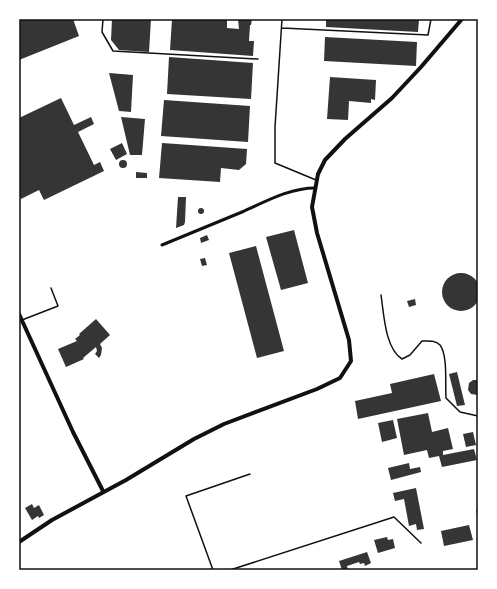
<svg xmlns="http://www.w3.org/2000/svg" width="497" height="589" viewBox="0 0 497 589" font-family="'Nunito Sans',sans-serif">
<rect width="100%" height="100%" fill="#fff"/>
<!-- building -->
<path fill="#353535" d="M19,19H73L79,36L19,60Z
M112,19H151L149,52L119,50L111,40Z
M172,19H227V28L239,29L238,19H252L251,25H250L249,41H254L253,56L170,50Z
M326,19H419L418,32L326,27Z
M325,37L417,42L416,66L324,61Z
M169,57L253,63L251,99L167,94Z
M109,73L133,75L131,112L119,111Z
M330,77L376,80L375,100L371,99V103L349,101L348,120L327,119Z
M61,98L74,125L91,117L94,124L78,132L94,165L100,162L104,171L44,200L39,190L21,199L19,195V118Z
M164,100L250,106L248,142L161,136Z
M121,117L145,119L142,155H130Z
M122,143L127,154L116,160L110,149Z
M162,143L247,149L246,164L239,170L221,168L220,182L159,178Z
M119 164a4 4 0 1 1 8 0a4 4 0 1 1-8 0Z
M136,172L147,173V178H136Z
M178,197H186L185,222L184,225L176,228Z
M198 211a3 3 0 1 1 6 0a3 3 0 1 1-6 0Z
M294,230L308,283L281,290L266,237Z
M207,235L209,240L201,243L200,238Z
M256,246L284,351L257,358L229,253Z
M205,258L207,265L202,266L200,259Z
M442 292a19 19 0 1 1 38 0a19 19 0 1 1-38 0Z
M415,299L416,305L409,307L407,301Z
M96,319L110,335L100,344L102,348L101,355L99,358L95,354L97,351L96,347L83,358L84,359L66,367L58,349L77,341L75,339L80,335L79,334Z
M457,372L465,405L457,406L449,374Z
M434,374L441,401L358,419L355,401L392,393L390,384Z
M473,380H478V395L471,394L468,390L469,383Z
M428,413L432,432L448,428L453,449L443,451V455L474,449L477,460L442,467L439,456L429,458L427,450L404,455L397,419Z
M393,420L397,438L382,442L378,423Z
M473,432L476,445L466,447L463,434Z
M409,463L410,469L420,467L421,472L391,480L388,468Z
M416,488L424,529L417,530L416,524L409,526L404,499L395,501L393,493Z
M32,504L34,508L39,505L44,515L39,518L38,516L32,520L25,508Z
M469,525L473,540L444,546L441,531Z
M387,537L388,540L393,539L395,548L378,553L374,540Z
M367,552L371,563L365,566L364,563L360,564L359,562L347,566L348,570H342L339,561Z"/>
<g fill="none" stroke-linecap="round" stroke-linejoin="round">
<!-- service -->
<path stroke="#111" stroke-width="1.5" d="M103,19L102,32L113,51L258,59
M282,19L275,127V163L316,180
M282,28L428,35L431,19
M381,295C384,315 385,348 402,359L410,355L422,341C428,341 435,340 440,345C448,355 445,385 446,398L460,412L478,416
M22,320L58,306L51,288
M477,510L478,517
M213,570L186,496L250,474
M230,570L394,517L421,543"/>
<!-- minor -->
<path stroke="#111" stroke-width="3" d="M162,245C189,234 215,223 242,212C265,202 289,188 315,188"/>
<!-- tertiary -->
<path stroke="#111" stroke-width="4" d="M19,314L73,432L103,491
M19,542L52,520L126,480L194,439L224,424L317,389L340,378L351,361L349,340L317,233L312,207L318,174L325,160L345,139L392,98L421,67L462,19"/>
</g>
<!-- border -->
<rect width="497" height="589" fill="none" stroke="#ffffff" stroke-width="40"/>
<rect x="20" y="20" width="457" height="549" fill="none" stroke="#111" stroke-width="1.5"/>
</svg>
